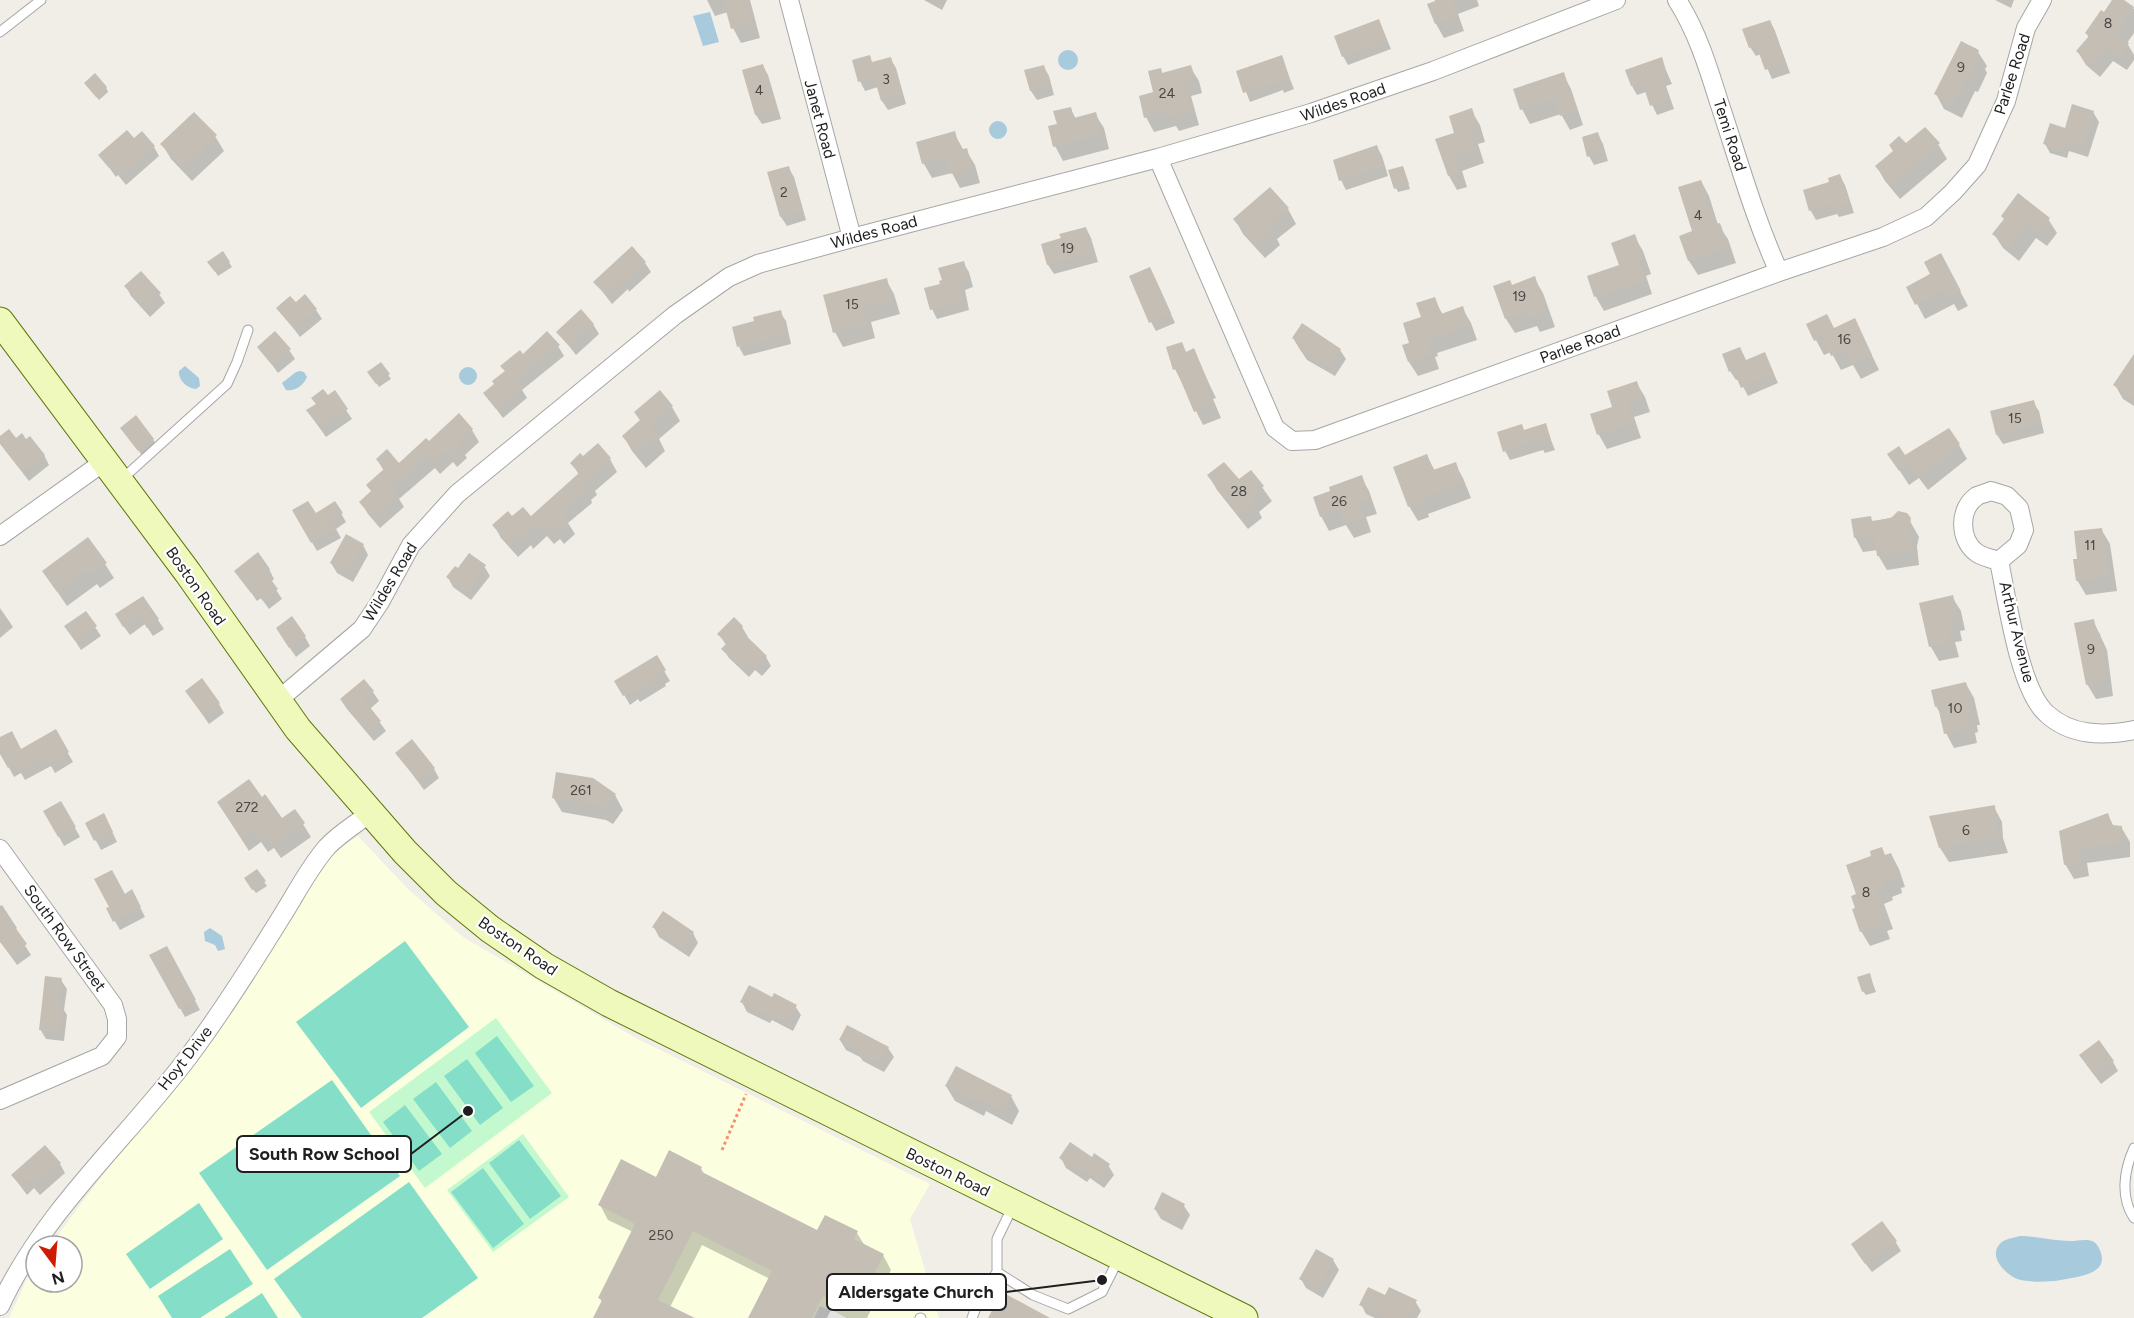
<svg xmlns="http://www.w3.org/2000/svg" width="2134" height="1318" viewBox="0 0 2134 1318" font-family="Figtree,sans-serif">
<rect width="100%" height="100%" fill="#f0eee6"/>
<!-- education -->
<path fill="#fbffe0" d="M358,836L408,889L463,937L636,1038L930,1184L910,1219L939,1318H9L28,1277L36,1265V1282H72V1246H50L88,1194L241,997L322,861Z"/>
<!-- park -->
<path fill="#c4f9cf" d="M496,1018L552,1093L425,1188L369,1112Z
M523,1134L569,1197L493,1252L447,1190Z"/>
<!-- pitch -->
<path fill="#85dec7" d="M405,941L469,1027L361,1108L296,1022Z
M497,1036L534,1086L511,1102L475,1053Z
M467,1059L503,1108L480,1125L444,1076Z
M332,1080L400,1176L267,1270L199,1173Z
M436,1082L472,1131L450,1148L413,1099Z
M405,1105L442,1154L419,1171L383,1122Z
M519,1140L561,1196L530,1219L489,1163Z
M483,1168L524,1224L493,1248L451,1192Z
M409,1182L478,1278L422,1318H302L274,1279Z
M199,1203L223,1239L150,1289L126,1254Z
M230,1249L253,1284L200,1318H172L158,1296Z
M262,1293L278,1318H224Z"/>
<!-- parking -->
<path fill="#e3e3e3" d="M820,1306L848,1318H814Z"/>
<!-- water -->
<path fill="#a7cadd" d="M710,12L719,42L703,46L693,16Z
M1058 60a10 10 0 1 1 20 0a10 10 0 1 1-20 0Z
M989 130a9 9 0 1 1 18 0a9 9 0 1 1-18 0Z
M185,366L199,378L200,386L196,389C187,388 178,380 179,371Z
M459 376a9 9 0 1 1 18 0a9 9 0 1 1-18 0Z
M300,371L304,372L307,377C304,385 295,392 286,390L282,383L296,372Z
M210,928L222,936L225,949L218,951L215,945L205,941L204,932Z
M2020,1236C2037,1236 2054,1241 2071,1241C2077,1241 2088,1238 2094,1242C2097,1244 2100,1249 2101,1253C2108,1275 2075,1277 2061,1280C2050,1282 2026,1283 2015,1278C2005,1273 1989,1257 1999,1245C2003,1239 2013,1238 2020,1236Z"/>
<!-- shadow -->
<path fill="#0003" d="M707,0H750L760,38L741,43L733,28L728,12L715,16Z
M924,0H947L942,10Z
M1435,0H1477L1479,6L1458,14L1464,31L1444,38L1436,24Z
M1995,0H2014L2011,8Z
M2114,0H2122L2134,9V33L2127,43L2134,55V60L2127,70L2113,61L2100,77L2086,65L2078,52L2089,38L2087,34Z
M1379,21L1391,49L1348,65L1343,56Z
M1770,21L1775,31L1790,73L1772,79L1761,54L1756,56L1750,47Z
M1978,52L1987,66L1985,69L1987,73L1978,92L1975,91L1962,118L1944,109L1936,94Z
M869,57L873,64L890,58L896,68L906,104L888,110L882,101L878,87L865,91L860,81Z
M1281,57L1294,89L1284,93L1283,90L1250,102L1238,72Z
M1661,59L1672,84L1666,86L1674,109L1657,115L1646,92L1637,95L1632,86Z
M763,66L768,75L781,119L762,124L756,115Z
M1044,67L1049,76L1054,95L1037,100L1031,91L1026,71Z
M1190,67L1199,81L1202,93L1191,96L1199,125L1179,131L1176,126L1154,132L1146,117L1155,93L1160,69L1163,74Z
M1563,74L1571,89L1583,125L1570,130L1561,114L1530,124L1522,109Z
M88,87H106L108,92L99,100Z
M1070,108L1076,119L1095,114L1104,128L1109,149L1063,161L1055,146L1059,125Z
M1471,110L1480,125L1485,142L1478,144L1484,163L1462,171L1467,187L1457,190L1449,176L1456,134Z
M2093,112L2099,122L2088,157L2069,151L2067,158L2050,153L2045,144Z
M954,133L964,151L966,150L975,165L980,183L960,188L952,173L932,178L924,164L918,143Z
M1598,134L1603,144L1608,161L1594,165L1589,156Z
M215,136L224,151L192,181L171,159L162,144Z
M134,141L154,147L159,156L126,185L118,175L116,177L100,155Z
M1938,144L1947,159L1900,199L1885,181L1877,167L1906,145Z
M1377,147L1382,156L1388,176L1346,190L1341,180Z
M788,167L794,177L806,220L787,226L781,217Z
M1403,167L1410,189L1398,192L1396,188Z
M1840,176L1845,185L1854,213L1839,217L1837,214L1816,220L1811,211L1805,191L1831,183Z
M1701,181L1709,196L1718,225L1728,239L1736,263L1698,275L1689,261L1681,236L1694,232Z
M1288,209L1296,224L1277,239L1280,245L1265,258L1243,234L1235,219Z
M2048,219L2057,233L2047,246L2036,238L2019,261L2003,248L1994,234L2005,220Z
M1086,228L1091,238L1098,262L1054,274L1048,265L1043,245L1062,240Z
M1634,236L1643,251L1651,274L1646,276L1652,294L1604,311L1596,297L1589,277L1621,266Z
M223,253L232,267L218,276L209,262Z
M645,263L651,272L629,292L628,289L612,304L595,282Z
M963,263L969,272L973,287L965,290L969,310L937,319L932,309L941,285Z
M1949,270L1968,306L1958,311L1954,304L1925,319L1908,287L1932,275Z
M1155,278L1175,323L1156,331L1151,322Z
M1534,278L1543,293L1555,327L1540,332L1537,326L1515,333L1506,319L1495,287L1512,286Z
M886,280L894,294L900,314L871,322L875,338L843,347L835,332Z
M126,286L159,294L165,303L150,317L131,296Z
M1434,299L1443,315L1462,308L1471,323L1477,340L1437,353L1438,356L1435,357L1439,369L1418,376L1409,362L1404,346L1411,344Z
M295,304L316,310L322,319L300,337L278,308Z
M780,312L786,321L791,344L744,356L739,347Z
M1855,320L1879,370L1861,379L1853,365L1841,370L1831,352L1824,355L1808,325L1834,329Z
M593,324L599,334L576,355L558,332Z
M1303,325L1340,350L1346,359L1335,376L1307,360L1299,348L1293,338Z
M1181,343L1186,353L1193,350L1216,398L1213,399L1221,418L1203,425L1175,369Z
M558,346L564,356L522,390L527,398L503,418L485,394L506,372L502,367L522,356Z
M259,347L289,350L295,359L278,373Z
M1765,354L1778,383L1748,396L1739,379L1736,380L1730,371Z
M2134,357V406L2123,399L2115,385Z
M369,372L388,375L391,379L379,387Z
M1636,382L1645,397L1650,412L1634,417L1641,438L1607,449L1599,435L1592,415L1614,408Z
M334,392L352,419L326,437L314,420Z
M2033,402L2039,411L2044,433L2003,444L1997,435Z
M672,407L680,421L659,439L665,451L646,468L632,451L624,437L641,422L636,413Z
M459,415L472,430L479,442L465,455L467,458L457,467L453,462L440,474L435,468L399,499L404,507L380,528L368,514L361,502L372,492L384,471L377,459L399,465L429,443Z
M1545,425L1555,450L1545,453L1543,450L1510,460L1505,451L1525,432Z
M128,437L153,439L158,449L145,459Z
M0,438L16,440L44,455L49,465L29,481L4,449Z
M598,445L610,459L617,472L595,491L597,495L591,500L592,503L568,523L575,534L564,544L560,539L554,544L547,536L533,549L531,545L518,557L501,538L494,525L512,518H531L579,475L572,463L583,459Z
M1959,445L1967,459L1928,490L1919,478L1909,485L1889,454L1905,457Z
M1427,456L1435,471L1455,464L1463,478L1471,498L1428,514L1429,517L1418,521L1409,506Z
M1251,472L1272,501L1259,512L1262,518L1248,529L1217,490L1209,476L1238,481Z
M1361,477L1369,491L1377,514L1366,517L1371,532L1354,538L1346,525L1329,531L1321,516L1332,491Z
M335,503L346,522L336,529L341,538L317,551L294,511L315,515Z
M1906,514L1919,537L1917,546L1919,565L1887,570L1878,555V550L1863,552L1855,537L1870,518L1873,522Z
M2101,529L2110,544L2117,591L2086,595L2077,580L2079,560Z
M363,545L368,555L353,582L337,573L331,563Z
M105,564L114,578L100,588L97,584L67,606L44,572Z
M484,566L490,576L471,600L453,587L448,577L458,570Z
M269,569L274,579L271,582L282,599L269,609L261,598L257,601L236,571Z
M1952,597L1961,611L1965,630L1960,631L1962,641L1955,642L1959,657L1939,661L1931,647Z
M131,604L158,620L164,629L153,636L145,624L130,635L122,624Z
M0,608L13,627L0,638Z
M734,619L742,627L748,637L746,638L766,657L771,666L762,676L755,670L749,677L729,658L723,649L726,645L719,634Z
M2093,620L2107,650L2113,696L2096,699L2087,684Z
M95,627L101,636L81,650L72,636Z
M305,637L310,646L296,657L283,638Z
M656,657L670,681L665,684L666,686L640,702L638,699L630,705L616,681Z
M1966,684L1974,698L1980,725H1977L1978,732L1975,733L1977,743L1954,748L1946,733L1941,715L1936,706Z
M373,692L379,701L370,709L386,731L374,741L347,709L341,700Z
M193,701L219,704L224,713L209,724Z
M55,731L73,762L55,773L51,766L25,780L21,773L14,777L0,751V739L21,751Z
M397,753L434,769L439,778L424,790Z
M615,795L623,810L613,824L606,820L562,812L553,797Z
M261,799L281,820L303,824L311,837L281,858L274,848L268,852L261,842L249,851L226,815Z
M61,803L80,837L64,846L45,811Z
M1994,807L2002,822L2003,838L2008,853L1949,862L1940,848Z
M2108,815L2114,827H2121L2130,842V857L2087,863L2089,876L2074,879L2065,864Z
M87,824L109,825L117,842L101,850Z
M1891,854L1899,869L1905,887L1901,888L1902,893L1892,897L1893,900L1884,904L1893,929L1887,931L1890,939L1870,946L1861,931L1857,909L1858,895L1873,857Z
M264,882L267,886L256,893L248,883Z
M132,891L145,917L120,930L108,909Z
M2,905L17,928L15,930L31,955L17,965L0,941V906Z
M654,927L693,933L698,943L689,957L659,937Z
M151,956L172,957L200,1010L185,1017Z
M1871,979L1876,992L1866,995L1863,991Z
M61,980L67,989L64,1010L67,1015L64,1041L46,1039L40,1029Z
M772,999L795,1006L801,1015L793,1031L772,1020L770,1023L747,1012L742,1002Z
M840,1040L888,1048L894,1057L884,1072L863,1061L860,1057L846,1050Z
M2113,1062L2118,1071L2101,1084L2086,1064Z
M946,1086L1011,1096L1019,1111L1012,1125L986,1111L984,1116L955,1101Z
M1061,1158L1092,1159L1108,1165L1114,1175L1104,1188L1090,1178L1087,1182L1066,1168Z
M60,1164L65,1173L40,1195L34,1188L27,1195L13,1176Z
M701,1168L705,1176L818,1232L857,1233L865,1246L883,1255L891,1270L867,1318H847L831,1310L827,1318H750L770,1279L702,1245L670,1307L691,1318H595L602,1303L600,1298L633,1232L608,1220L600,1205L656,1179Z
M1163,1194L1184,1206L1190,1215L1182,1230L1161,1219L1155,1209Z
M1895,1241L1901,1251L1872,1272L1858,1254Z
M1333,1260L1339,1270L1323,1298L1306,1288L1301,1279Z
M1386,1297L1415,1301L1421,1311L1417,1318H1375L1366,1314L1361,1304Z"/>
<!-- building -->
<path fill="#c5beb5" d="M723,0H747L753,23L731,29Z
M1438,0H1451L1457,16L1435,24L1427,4Z
M2112,0H2124L2134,7L2116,35L2129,43L2119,57L2105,48L2092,65L2076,51L2089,36L2085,33L2101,10L2104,12Z
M1379,19L1387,40L1342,57L1334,36Z
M1770,20L1786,63L1765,70L1756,45L1749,48L1742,29Z
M1961,41L1979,50L1977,56L1980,57L1969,78L1967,77L1953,104L1934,94Z
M870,55L872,62L891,57L902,95L881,101L874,77L858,82L852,60Z
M1282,55L1290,79L1277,84V82L1243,93L1236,71Z
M1662,57L1667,74L1662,76L1670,100L1650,106L1642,82L1631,86L1625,70Z
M763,64L777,109L755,115L742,70Z
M1044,65L1050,86L1030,91L1024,70Z
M1191,65L1195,78L1184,81L1192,111L1169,117L1168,111L1144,118L1139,96L1153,92L1148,71L1161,68L1162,73Z
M1564,72L1576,110L1560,116L1554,99L1520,110L1513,89Z
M95,73L107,87L96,97L84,83Z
M2072,104L2094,111L2083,148L2064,143L2062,150L2043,144L2050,123L2065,128Z
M1071,107L1074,118L1096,112L1102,134L1053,147L1048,126L1057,124L1053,111Z
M1472,108L1478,127L1470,129L1477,149L1455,156L1460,172L1448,176L1435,139L1454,133L1449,116Z
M194,112L217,135L183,167L160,144Z
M1925,127L1940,143L1891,185L1875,166L1893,151L1889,145L1899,136L1906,143Z
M127,130L134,138L142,131L155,146L120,176L111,166L109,168L98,155Z
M955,131L960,150L967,148L972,168L951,174L946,158L922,164L916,142Z
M1598,132L1604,152L1587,157L1582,137Z
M1377,145L1384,166L1339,181L1333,160Z
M789,166L802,211L780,217L767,172Z
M1403,166L1409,184L1394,189L1388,170Z
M1840,174L1850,203L1832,208L1831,204L1809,211L1803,190L1829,182L1828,178Z
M1701,180L1716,224L1720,223L1729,248L1688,261L1679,236L1692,231L1678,187Z
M1270,187L1289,208L1269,225L1273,229L1255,245L1233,219Z
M2018,193L2050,218L2038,233L2027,225L2010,247L1992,234L2004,219L2001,216Z
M1086,227L1093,253L1047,265L1041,244L1061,238L1059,234Z
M1635,234L1644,259L1638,261L1645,280L1594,297L1587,276L1619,265L1611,243Z
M632,246L646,262L623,283L621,281L606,295L593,282Z
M223,251L230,262L215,272L207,262Z
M1941,253L1961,291L1948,297L1944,290L1915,305L1906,287L1930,274L1924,262Z
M964,261L969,278L961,280L965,301L930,310L924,288L940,284L939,281L942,280L938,268Z
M1150,267L1171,313L1149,323L1129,276Z
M141,271L161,293L144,308L124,286Z
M1535,276L1547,312L1531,318L1528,312L1505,319L1493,286L1510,280L1512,285Z
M887,278L892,300L863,307L868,324L833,333L823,295Z
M305,294L317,309L294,329L276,308L290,296L296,302Z
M1435,297L1441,314L1463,306L1469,326L1430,339L1431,341L1427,342L1432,354L1408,362L1402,345L1409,343L1403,323L1421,317L1416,303Z
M581,309L594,324L569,346L556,332Z
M781,310L787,335L737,347L732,327L754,321L753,317Z
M1827,314L1834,328L1855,318L1872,355L1851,365L1844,350L1831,356L1823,337L1814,341L1806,324Z
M1302,323L1341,349L1329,367L1300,350L1303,346L1292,338Z
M275,331L291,349L272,365L257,347Z
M547,331L560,345L517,380L523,388L496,409L483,393L494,384L492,381L505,371L500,366L520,350L523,354Z
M1182,342L1186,352L1194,348L1209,384L1206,385L1214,404L1194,412L1176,369L1173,370L1166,347Z
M1740,347L1746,360L1765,352L1774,374L1741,388L1733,370L1729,372L1722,354Z
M2134,354V399L2113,385Z
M381,362L390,374L376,384L367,372Z
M1637,381L1642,397L1627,402L1634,423L1597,435L1590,414L1612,407L1607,391Z
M323,389L328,395L335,390L348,409L320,428L306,410L316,404L311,398Z
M660,390L673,406L650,425L658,436L637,454L622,436L640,420L634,412Z
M2034,400L2040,424L1996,435L1990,411Z
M459,413L473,429L459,442L461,444L449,455L445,451L432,463L427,456L392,487L398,494L372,517L359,502L371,491L366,485L384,469L376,459L387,449L399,463L426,438L429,441Z
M136,415L154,439L138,451L120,428Z
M1546,423L1551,440L1538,444L1537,441L1503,452L1497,432L1522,424L1524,430Z
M1949,428L1960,444L1944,456L1945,457L1918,476L1910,464L1899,471L1887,454L1899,446L1905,455Z
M9,429L16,438L22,433L26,439L30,436L45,455L23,472L0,444V436Z
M598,443L611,458L588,478L591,482L584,487L586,490L561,512L569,521L556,532L552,528L546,533L539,525L525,537L523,534L510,545L492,525L508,511L512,516L523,507L531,516L579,473L570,463L580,453L583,456Z
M1427,454L1433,470L1456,462L1463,483L1421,499L1422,502L1408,507L1393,467Z
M1224,462L1239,479L1251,470L1264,486L1251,497L1255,502L1238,515L1207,475Z
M1362,475L1370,499L1359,503L1364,518L1344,525L1339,510L1320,517L1313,497L1330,491L1329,487Z
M308,501L316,513L335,501L343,513L327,523L337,529L311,543L292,510Z
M1898,511L1907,513L1911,518L1909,530L1912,551L1877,556L1874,535L1854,538L1851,519L1871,516L1872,521L1891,518Z
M2102,528L2109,577L2076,581L2073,559H2077L2074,531Z
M346,534L364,544L347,573L330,563Z
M88,537L107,563L91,574L87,570L57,592L42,571Z
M258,552L270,569L265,572L278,589L263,601L254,590L251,593L234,571Z
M469,553L486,565L466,592L446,577L455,566L458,568Z
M1953,595L1958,615L1952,616L1955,626L1948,627L1951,642L1929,647L1919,603Z
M143,596L159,619L147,628L139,616L123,627L115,614Z
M86,611L97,626L75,641L64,626Z
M292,616L306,636L289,648L276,628Z
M734,617L743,626L740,630L767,656L756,668L749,662L743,669L721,649L727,643L717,634Z
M2094,619L2097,634L2100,633L2106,681L2086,685L2074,623Z
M657,655L666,670L661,674L662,676L633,694L632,691L623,696L614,681Z
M202,678L220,703L203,715L185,691Z
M364,679L374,691L364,700L381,721L368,732L340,699Z
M1966,682L1973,710L1969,711L1971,718H1968L1970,728L1944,734L1938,706L1935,707L1931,690Z
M56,729L69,752L48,764L44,758L18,772L14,764L8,768L0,754V737L12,731L21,749Z
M412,739L435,768L418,781L395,753Z
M556,772L593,778L616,794L605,810L596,805L552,798Z
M249,779L262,797L265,794L282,818L295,809L305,823L272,845L266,836L260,840L253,830L241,838L217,802Z
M61,801L76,827L58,837L43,811Z
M1995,805L1996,822L2000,838L1939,848L1929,816Z
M104,813L113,832L94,841L85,823Z
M2108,813L2112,825L2122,826L2123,842L2080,848L2081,862L2064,865L2059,831Z
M1882,847L1885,855L1891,853L1898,872L1894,874L1895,878L1884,882L1885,885L1876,889L1886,914L1880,916L1883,924L1860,932L1852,909L1855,908L1851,896L1856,894L1846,865L1871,856L1870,851Z
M257,869L266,881L252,890L244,878Z
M112,870L125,894L132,889L141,907L113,922L106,908L109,907L94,879Z
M0,906L27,944L11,956L0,942Z
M663,911L694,932L683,948L652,927Z
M167,946L196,1000L179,1009L149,955Z
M1870,973L1874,988L1862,992L1857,977Z
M45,976L62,978L59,1004H63L59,1032L39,1030Z
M749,985L772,997L774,993L797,1005L788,1022L766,1011L764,1015L740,1002Z
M847,1025L889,1047L879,1063L856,1052L857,1049L839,1040Z
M2099,1040L2114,1061L2095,1076L2079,1055Z
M956,1066L1012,1095L1003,1111L978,1098L976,1102L945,1086Z
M1070,1142L1092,1157L1094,1153L1110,1164L1098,1180L1084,1170L1081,1174L1059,1158Z
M45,1145L61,1163L34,1186L28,1180L21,1186L11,1175Z
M669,1150L702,1167L700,1171L817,1230L825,1215L858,1231L854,1239L884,1254L855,1312L823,1296L812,1318H748L772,1271L693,1231L658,1300L695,1318H593L602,1300L598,1298L635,1224L598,1205L621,1159L656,1177Z
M1162,1192L1185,1204L1177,1221L1154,1209Z
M1882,1221L1897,1241L1865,1264L1851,1244Z
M1316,1249L1334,1259L1317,1289L1299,1279Z
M1368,1287L1385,1295L1389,1287L1417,1300L1408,1318H1387L1359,1305Z
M1002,1292L1050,1318H988Z"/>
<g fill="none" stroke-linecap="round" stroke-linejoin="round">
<defs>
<path id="lane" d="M0,32L41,0
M121,480L227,384L237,362L248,330
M2134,1148C2124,1170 2120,1197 2134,1218
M1013,1206L997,1239V1272L1033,1295L1068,1309L1102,1292L1119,1258
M920,1318H921
M972,1318L981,1295L997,1272"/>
<path id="street" d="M789,0L852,238
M1677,0C1697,31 1708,67 1719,102C1738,159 1754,217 1779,272
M1158,158L1275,428L1292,441L1315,440L1779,272L1883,237L1926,217L1953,192L1977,165L2006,101L2026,28L2042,0
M1991,491L2007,496L2019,508L2024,530L2018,545L1999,561C1992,559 1983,557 1977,553C1959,540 1958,509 1977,496C1981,494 1987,493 1991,491Z
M0,536L105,461
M1999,561C2007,598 2019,690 2047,714C2071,736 2103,736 2134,730
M277,701L362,629L380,602L411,545L457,494L675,315L729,277L758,264L852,238L1158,158L1311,113L1433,71L1616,0
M0,849L113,1005L117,1019V1037L102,1056L0,1100
M0,1306C44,1210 127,1139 189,1056C222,1012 251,966 280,919C296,894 308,869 327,847C339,834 356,824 370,813"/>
<path id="secondary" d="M0,321L188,573L298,729L405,852L446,893L490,929L544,966L609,1003L1244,1318"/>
</defs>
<!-- lane casing -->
<use href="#lane" stroke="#a6a6a6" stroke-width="11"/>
<!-- street casing -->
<use href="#street" stroke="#a6a6a6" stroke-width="20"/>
<!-- secondary casing -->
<use href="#secondary" stroke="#5c7706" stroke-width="29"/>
<!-- path -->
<path stroke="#f88f6f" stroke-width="3" stroke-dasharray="3 3" stroke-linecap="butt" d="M722,1150L746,1094"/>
<!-- lane -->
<use href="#lane" stroke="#fff" stroke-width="9"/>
<!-- street -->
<use href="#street" stroke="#fff" stroke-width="18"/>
<!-- secondary -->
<use href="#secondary" stroke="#eef9bb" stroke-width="27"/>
</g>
<g text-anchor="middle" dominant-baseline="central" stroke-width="4.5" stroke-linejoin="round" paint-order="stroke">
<!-- number labels -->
<g font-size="14" fill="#484744">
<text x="2108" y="23">8</text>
<text x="1961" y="67">9</text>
<text x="886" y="79">3</text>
<text x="759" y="90">4</text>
<text x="1167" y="93">24</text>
<text x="784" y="192">2</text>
<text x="1698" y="215">4</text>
<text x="1067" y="248">19</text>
<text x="1519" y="296">19</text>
<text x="852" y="304">15</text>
<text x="1844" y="339">16</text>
<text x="2015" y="418">15</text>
<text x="1239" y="491">28</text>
<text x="1339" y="501">26</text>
<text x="2090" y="545">11</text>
<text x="2091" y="649">9</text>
<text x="1955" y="708">10</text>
<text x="581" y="790">261</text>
<text x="247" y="807">272</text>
<text x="1966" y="830">6</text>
<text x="1866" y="892">8</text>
<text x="661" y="1235">250</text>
</g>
<!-- street labels -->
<g font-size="16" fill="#1f1f1f" stroke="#fff">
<text transform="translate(2012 74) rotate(-72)">Parlee Road</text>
<text transform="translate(1343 102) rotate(-19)">Wildes Road</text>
<text transform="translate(820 119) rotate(75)">Janet Road</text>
<text transform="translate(1730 135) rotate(72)">Temi Road</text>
<text transform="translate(874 232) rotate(-15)">Wildes Road</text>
<text transform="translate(1580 344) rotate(-20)">Parlee Road</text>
<text transform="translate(390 582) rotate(-59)">Wildes Road</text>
<text transform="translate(196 586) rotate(55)">Boston Road</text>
<text transform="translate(2017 632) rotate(76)">Arthur Avenue</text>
<text transform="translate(65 938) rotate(54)">South Row Street</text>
<text transform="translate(518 946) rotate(34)">Boston Road</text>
<text transform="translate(185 1058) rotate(-52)">Hoyt Drive</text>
<text transform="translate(948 1172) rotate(26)">Boston Road</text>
</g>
</g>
<!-- callouts -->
<path fill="none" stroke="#1f1f1f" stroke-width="2" d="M468 1111L411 1154M1102 1280L1006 1292"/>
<g fill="#1f1f1f" stroke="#fff" stroke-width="2">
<circle cx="468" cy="1111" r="6"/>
<circle cx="1102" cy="1280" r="6"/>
</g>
<g fill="#fff" stroke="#1f1f1f" stroke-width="2">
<rect x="237" y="1136" width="174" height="36" rx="6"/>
<rect x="827" y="1274" width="179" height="36" rx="6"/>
</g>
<g font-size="18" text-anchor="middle" font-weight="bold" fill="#1f1f1f">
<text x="324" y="1160">South Row School</text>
<text x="916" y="1298">Aldersgate Church</text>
</g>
<!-- north arrow -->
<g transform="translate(54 1264) rotate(164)"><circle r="28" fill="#ffffff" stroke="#a5a5a5" stroke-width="1.5"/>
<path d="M0-4.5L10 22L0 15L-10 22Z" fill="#cd1c02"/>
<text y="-9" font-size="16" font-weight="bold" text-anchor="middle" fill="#1f1f1f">N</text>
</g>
</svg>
